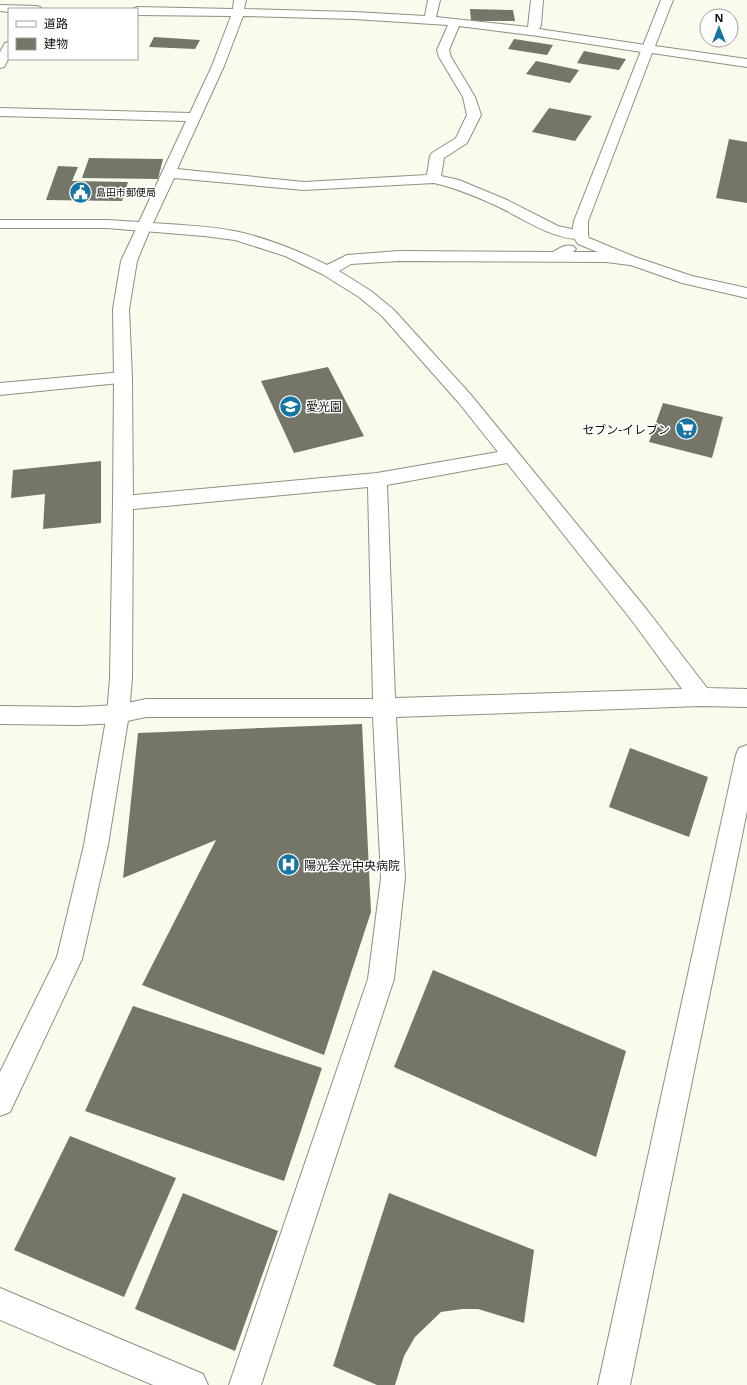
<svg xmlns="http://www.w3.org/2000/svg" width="747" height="1385" viewBox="0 0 747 1385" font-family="'Noto Sans','Noto Sans JP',sans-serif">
<rect width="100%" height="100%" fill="#fafbec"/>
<!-- building -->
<path fill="#757568" d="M470,9L513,10L515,21H471Z
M154,37L200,40L195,49L149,47Z
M514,39L553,45L547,55L508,49Z
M584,51L626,59L619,70L577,63Z
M536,61L579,70L570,83L526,74Z
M549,108L592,116L575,141L532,132Z
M729,139L747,142V203L716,198Z
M89,158L163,159L158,179L82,178Z
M58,166L78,167L72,181L128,182L122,201L46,200Z
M328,367L364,436L294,453L261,381Z
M663,403L723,417L712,458L649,442Z
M101,461V523L43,529L45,494L11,498L13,470Z
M362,724L371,912L324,1055L142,985L216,840L123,878L138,733Z
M630,748L708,777L689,837L609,807Z
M433,970L626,1051L596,1157L394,1067Z
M133,1006L322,1068L284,1181L85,1111Z
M70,1136L176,1178L124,1297L14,1250Z
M183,1193L278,1231L235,1351L135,1309Z
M389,1193L534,1250L524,1323L478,1309H462L441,1312L415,1337L404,1356L395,1385H377L333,1366Z"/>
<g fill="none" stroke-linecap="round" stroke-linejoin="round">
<defs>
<path id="street" d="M234,0H246L244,9L354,12L425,16L428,0H440L436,17L528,27L531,0H543L541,25L539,29L652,46L654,49L652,52L648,53L538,36L459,26L449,50L451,57L475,97L481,115L467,143L444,158L441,176L459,180L507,200L558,226L585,232L588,235L585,238C560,244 520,217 497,206C477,197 456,188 434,183L304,190L174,178L153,223C182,225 211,226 239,232C269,239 299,251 327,265L347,255L399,251L553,252C560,248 565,244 573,246L576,249L573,252H606L635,257L638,260L635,263L630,265L606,262L399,261L351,264L339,271L371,291L394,310L471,395L647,610L707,688L747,689V707L701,706L396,717L405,878L394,979L261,1385H229L368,979L381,878L373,717H146L118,723L79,725L0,724V706L79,707L118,705L146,699H373L368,487L123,510L116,508L113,503L116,498L123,496L377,473L498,452L459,403L382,316L359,297L322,274L285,256L235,240L204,236L107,228H0V220H107L139,222L186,121L0,116V108L190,113L212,66L231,16L137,15V9H133L137,7L233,9ZM243,16L354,19L448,25L437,50L439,57L463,97L467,115L456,138L432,153L430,156L427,175L304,182L177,169L224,66ZM507,463L633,622L682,689L395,698L387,485Z
M0,5L36,6L40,7L42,9H9V12L0,11Z
M9,42V58L4,67L0,68V52L5,43Z
M123,372L129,374L132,378L129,382L0,395V383Z"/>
<path id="secondary" d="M661,0H673L655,46L747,59V67L652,53L588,221V235L589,238L635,257L692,276L747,288V298L682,283L625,263L578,244L572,235L574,221Z
M144,223L149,224L151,227L137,261L129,309L132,378L133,503L132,678L129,714L108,845L82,959L10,1112L0,1116V1072L57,957L84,845L107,714L110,678L113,503L114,378L113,309L121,261L137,227L139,224Z
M747,745V811L630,1385H598L736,755L739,748Z
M0,1288L203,1374L208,1385H153L0,1320Z"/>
</defs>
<!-- street casing -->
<use href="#street" stroke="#8f8f82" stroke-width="2"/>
<!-- secondary casing -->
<use href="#secondary" stroke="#8f8f82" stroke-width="2"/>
<!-- street -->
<use href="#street" fill="#fff" fill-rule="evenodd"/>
<!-- secondary -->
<use href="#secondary" fill="#fff" fill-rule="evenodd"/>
</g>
<!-- icons -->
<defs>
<symbol id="civic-disc" viewBox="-11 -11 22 22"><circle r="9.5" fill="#1775a3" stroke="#fff"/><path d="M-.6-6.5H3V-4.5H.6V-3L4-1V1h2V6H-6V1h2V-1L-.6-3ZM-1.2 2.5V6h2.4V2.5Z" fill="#fff"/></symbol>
<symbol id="school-disc" viewBox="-11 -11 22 22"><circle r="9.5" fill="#1775a3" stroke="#fff"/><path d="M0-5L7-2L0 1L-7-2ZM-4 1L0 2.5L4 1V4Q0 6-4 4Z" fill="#fff"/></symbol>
<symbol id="supermarket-disc" viewBox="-11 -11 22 22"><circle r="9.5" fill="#1775a3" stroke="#fff"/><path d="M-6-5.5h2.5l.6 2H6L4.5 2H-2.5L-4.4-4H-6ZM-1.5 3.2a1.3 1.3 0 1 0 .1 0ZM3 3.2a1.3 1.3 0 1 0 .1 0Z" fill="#fff"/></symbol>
<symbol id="hospital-disc" viewBox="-11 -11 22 22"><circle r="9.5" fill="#1775a3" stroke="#fff"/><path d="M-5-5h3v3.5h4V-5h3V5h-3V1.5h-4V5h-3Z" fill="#fff"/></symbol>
</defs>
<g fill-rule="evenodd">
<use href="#civic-disc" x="68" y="180" width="25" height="25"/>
<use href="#school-disc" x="278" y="394" width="25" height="25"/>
<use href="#supermarket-disc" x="674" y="416" width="25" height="25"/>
<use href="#hospital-disc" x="276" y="852" width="25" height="25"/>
</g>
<g text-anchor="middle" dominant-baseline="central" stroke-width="3" stroke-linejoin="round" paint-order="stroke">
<!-- far-poi labels -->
<g font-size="10" fill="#10100b" stroke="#fff" text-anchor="start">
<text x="96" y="192">島田市郵便局</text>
</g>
<!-- poi labels -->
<g font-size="12" fill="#10100b" stroke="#fff" text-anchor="start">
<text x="306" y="406">愛光園</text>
<text x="670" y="429" text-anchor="end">セブン-イレブン</text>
<text x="304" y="865">陽光会光中央病院</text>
</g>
</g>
<!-- legend -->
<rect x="8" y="8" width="130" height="52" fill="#ffffff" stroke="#9f9f9d"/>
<rect x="16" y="21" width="20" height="6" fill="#ffffff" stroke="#9f9f9d"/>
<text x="44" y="28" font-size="12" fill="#10100b">道路</text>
<rect x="16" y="38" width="20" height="12" fill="#757568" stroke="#9f9f9d"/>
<text x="44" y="48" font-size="12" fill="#10100b">建物</text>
<!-- north arrow -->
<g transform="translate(719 28)"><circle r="19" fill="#ffffff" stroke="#9f9f9d"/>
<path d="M0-3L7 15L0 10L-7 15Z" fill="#1775a3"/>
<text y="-6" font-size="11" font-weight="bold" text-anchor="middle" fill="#10100b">N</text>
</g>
</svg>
